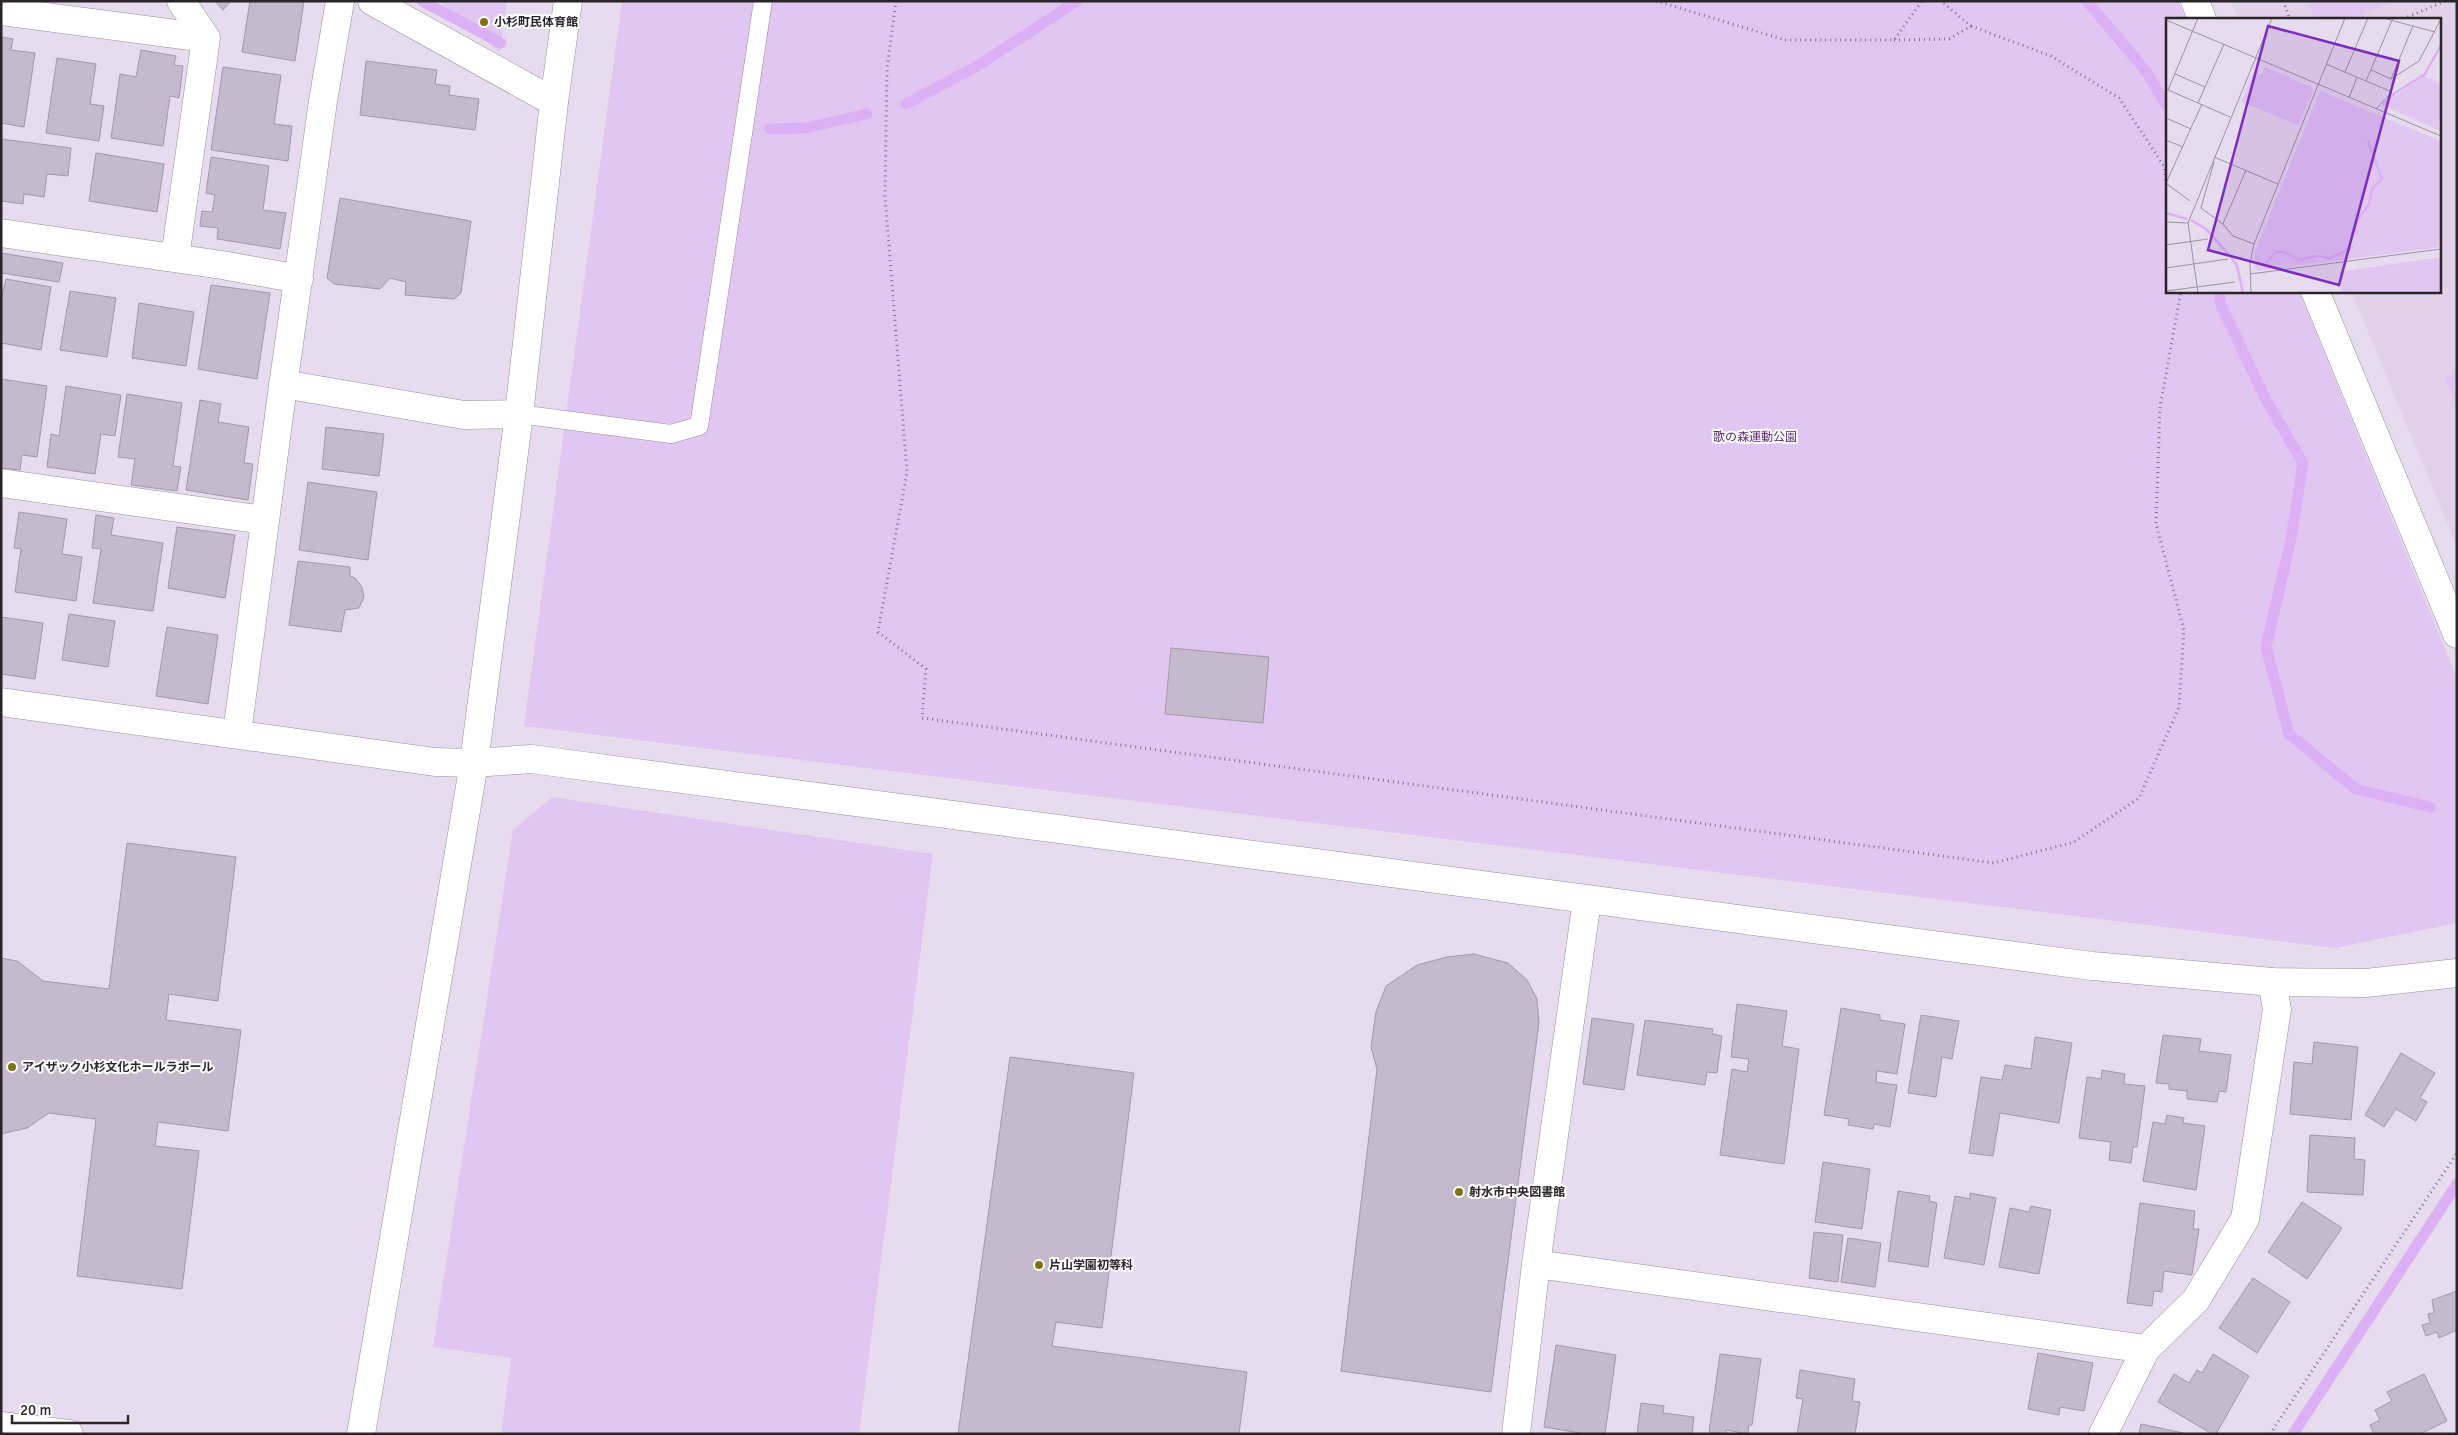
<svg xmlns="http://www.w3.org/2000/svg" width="2458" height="1435" viewBox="0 0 2458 1435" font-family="Signika,'Noto Sans JP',sans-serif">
<rect width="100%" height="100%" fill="#e7dced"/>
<!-- built -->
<path fill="#e1d2ea" d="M2230,1H2457V547L2351,291H2439V19H2238Z"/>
<!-- green -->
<path fill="#e2c6f2" d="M439,1H507L500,53Z
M622,1H2178L2186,19H2167V291H2299L2457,678V923L2335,948L524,726Z
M2307,1H2394L2352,19H2315Z
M2457,373V406L2445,378Z
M552,797L933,854L859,1434H501L511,1358L433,1347L513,830Z"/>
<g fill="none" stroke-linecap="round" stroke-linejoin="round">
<!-- stream -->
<path stroke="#dcb0f4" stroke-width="11" d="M422,1L501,43
M2087,1L2145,70L2167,106
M906,104L979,65L1077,1
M770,129L805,128L867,114
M2219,291L2221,305L2266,400L2303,463L2291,539L2266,647L2289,734L2356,789L2430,807
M2293,1434L2457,1184"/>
</g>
<!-- building -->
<path fill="#c4bacb" stroke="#a298a8" d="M215,1H231L223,10Z
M250,1H304L295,61L242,52Z
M1,37L13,39L11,50L35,53L24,127L1,123Z
M141,50L176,56L174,65L183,66L179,98L170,96L163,146L111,138L120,74L136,77Z
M57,58L96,64L90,104L104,106L99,141L46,133Z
M366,61L437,70L435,84L450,86L449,95L479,99L475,130L360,115Z
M223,67L281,75L274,124L292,126L288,161L211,150Z
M1,139L71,148L68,176L47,174L44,197L24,194L23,204L1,201Z
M96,153L164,164L157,212L89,201Z
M211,157L269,166L263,210L286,213L280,249L217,239L218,228L200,226L202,211L212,212L215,195L206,193Z
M340,198L471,221L461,293L454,299L405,295L406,282L390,278L380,289L334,284L327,278Z
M1,253L63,263L59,282L1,273Z
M6,279L51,287L41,350L1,343V300Z
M211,285L270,293L257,379L198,369Z
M70,291L116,298L107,357L60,350Z
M139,303L194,312L186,366L132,358Z
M1,379L47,386L37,457L22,455L20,470L1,468Z
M66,386L121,395L115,436L101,434L95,474L47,467L51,434L59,436Z
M127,394L182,403L173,466L181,467L177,491L131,485L135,459L118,457Z
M200,400L221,404L218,422L249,427L244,463L253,464L248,500L186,490Z
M326,427L384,434L379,476L322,469Z
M308,482L377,492L368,560L299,550Z
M19,512L67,519L62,554L82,557L76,601L15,592L21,549L14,548Z
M96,515L114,518L111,535L163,543L153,611L93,603L101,549L92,548Z
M177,527L235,535L225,598L168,588Z
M298,561L350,567V576L355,578L362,587L364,597L359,608L345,610L341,632L289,625Z
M69,614L115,621L108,667L62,660Z
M1,617L43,623L35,679L1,674Z
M167,627L218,635L208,704L156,696Z
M1171,648L1269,657L1263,723L1165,714Z
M127,843L236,857L218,1001L169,994L166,1020L241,1030L228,1131L158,1122L155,1146L199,1151L182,1289L77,1276L96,1119L49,1113L27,1128L1,1134V958L17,961L43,981L109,989Z
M1474,954L1508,963L1527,980L1537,999L1539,1022L1491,1392L1341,1371L1377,1069L1371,1047L1376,1012L1386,986L1417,965L1447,957Z
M1737,1004L1787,1011L1782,1046L1799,1049L1784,1164L1720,1155L1732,1069L1747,1072L1749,1059L1731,1057Z
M1841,1008L1880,1015V1020L1905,1024L1897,1074L1877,1071L1876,1082L1897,1085L1890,1127L1874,1124L1873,1129L1848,1125L1849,1119L1824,1115Z
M1921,1015L1959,1021L1952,1059L1942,1057L1936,1097L1908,1093Z
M1592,1018L1634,1024L1624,1090L1583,1084Z
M1645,1020L1713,1029L1712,1034L1722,1036L1717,1073L1707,1072L1705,1085L1637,1075Z
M2163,1035L2201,1039L2199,1051L2231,1055L2226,1092L2219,1091L2217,1102L2187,1099V1091L2169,1089V1084L2156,1083Z
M2035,1037L2072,1043L2059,1123L2000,1113L1993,1156L1969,1153L1981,1077L2002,1080L2005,1065L2031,1069Z
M2314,1042L2358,1047L2351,1120L2290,1114L2294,1062L2312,1064Z
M2401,1053L2435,1073L2420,1098L2427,1102L2416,1121L2396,1109L2384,1127L2365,1115Z
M1010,1057L1134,1073L1102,1328L1056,1322L1052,1346L1247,1372L1239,1434H958Z
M2102,1070L2125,1074L2124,1084L2145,1086L2137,1147H2133L2131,1163L2109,1160L2111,1142L2079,1138L2087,1077L2101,1079Z
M2167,1115L2184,1118L2183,1123L2205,1126L2196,1190L2143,1181L2153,1122L2165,1124Z
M2310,1135L2355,1138L2354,1159L2365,1160L2363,1195L2307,1192Z
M1823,1162L1870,1169L1862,1229L1815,1222Z
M1898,1191L1930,1196L1929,1201L1937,1203L1928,1267L1888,1261Z
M1970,1193L1996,1198L1984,1265L1944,1258L1955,1196L1970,1199Z
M2302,1202L2342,1228L2307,1279L2268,1252Z
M2140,1203L2195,1211L2193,1229H2199L2192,1275L2164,1271L2162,1292L2154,1291L2152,1306L2127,1303Z
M2031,1206L2051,1210L2039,1274L1999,1267L2010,1208L2029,1212Z
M1814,1232L1843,1235L1838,1282L1809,1278Z
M1848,1238L1881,1243L1875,1287L1841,1282Z
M2253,1278L2290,1302L2257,1353L2219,1328Z
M2457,1291V1330L2439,1338L2437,1332L2426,1336L2422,1325L2430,1323L2428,1314L2434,1313L2432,1300Z
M1556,1345L1616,1355L1605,1434H1586L1544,1427Z
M2038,1353L2093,1363L2084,1411L2060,1407L2059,1415L2028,1409Z
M1720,1354L1761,1359L1752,1425H1749L1748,1434L1726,1430V1434L1709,1432Z
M2213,1354L2249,1376L2216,1434H2212L2158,1402L2174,1374L2189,1383L2197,1370L2202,1373Z
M1800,1370L1855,1379L1852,1401L1860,1402L1855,1434H1797L1803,1399L1796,1398Z
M2424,1374L2447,1421L2420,1434H2374L2370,1425L2380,1420L2375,1410L2392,1401L2387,1392Z
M1641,1403L1664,1406L1663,1413L1694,1417L1692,1434H1637Z
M2141,1424L2188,1434H2139Z"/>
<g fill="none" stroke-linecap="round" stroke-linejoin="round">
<defs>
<path id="lane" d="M519,414L671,434L699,426L763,1"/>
<path id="street" d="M372,1L554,102
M1,11L206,38
M1,233L222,265L299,279
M175,258L206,38L181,1
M283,384L464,415L519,414
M1,483L264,520
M1,702L435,762L474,763
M237,733L280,408L323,101L340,1
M1536,1264L2146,1349L2196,1300L2245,1219L2277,1009L2272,982
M1516,1434L1536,1264L1587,900
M2103,1434L2146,1349"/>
<path id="secondary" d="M2195,1L2202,19
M2315,291L2457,634
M474,763L531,759L2092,966L2272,982L2366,983L2457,973
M1,1426L69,1434
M361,1434L474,763L519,414L554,102L568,1"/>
</defs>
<!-- lane casing -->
<use href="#lane" stroke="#988e9e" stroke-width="19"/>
<!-- street casing -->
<use href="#street" stroke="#988e9e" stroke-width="29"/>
<!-- secondary casing -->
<use href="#secondary" stroke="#988e9e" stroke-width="29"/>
<!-- path -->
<path stroke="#807883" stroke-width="3" stroke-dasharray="1 4" stroke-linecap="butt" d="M896,1L887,68L885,196L907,472L878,632L926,669L922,718L1994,863L2074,842L2139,798L2179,707L2184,630L2156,524L2160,407L2181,291
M1656,1L1785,40H1894L1922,1
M2283,1L2290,19
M2403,19L2445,1
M1971,26L2051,56L2119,98L2164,166L2167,186
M1894,40L1949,39L1971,26L1941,1
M2270,1434L2457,1153"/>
<!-- lane -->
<use href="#lane" stroke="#fff" stroke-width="18"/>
<!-- street -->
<use href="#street" stroke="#fff" stroke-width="28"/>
<!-- secondary -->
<use href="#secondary" stroke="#fff" stroke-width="28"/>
</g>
<!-- markers -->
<g fill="#7d7315" stroke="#fff" stroke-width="2">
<circle cx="484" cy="22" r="5"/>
<circle cx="12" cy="1067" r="5"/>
<circle cx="1459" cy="1192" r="5"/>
<circle cx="1039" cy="1265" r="5"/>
</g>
<g text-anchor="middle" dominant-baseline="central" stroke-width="4" stroke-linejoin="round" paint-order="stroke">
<!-- poi labels -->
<g font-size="12" font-weight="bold" fill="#29252b" stroke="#fff" text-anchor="start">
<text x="494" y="22">小杉町民体育館</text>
<text x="22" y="1067">アイザック小杉文化ホールラポール</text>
<text x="1469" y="1192">射水市中央図書館</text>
<text x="1049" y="1265">片山学園初等科</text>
</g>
<!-- park labels -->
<g font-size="12" fill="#5d2877" stroke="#fff">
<text x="1755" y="437">歌の森運動公園</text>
</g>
</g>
<!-- overview -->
<g transform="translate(2166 18)">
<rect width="275" height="275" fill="#e7dced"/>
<path d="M99,49L145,69L147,74L132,107L75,84L88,53L96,56ZM258,58L275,66V113L216,87ZM154,73L275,123V229L92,253L88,248L89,233ZM275,239V275H176L173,254Z" fill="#e2c6f2"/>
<path fill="none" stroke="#dcb0f4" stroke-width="2.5" d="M217,87L229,75L259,56L275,27M0,195L21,201M25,202L40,211L65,239L71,248L77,275M190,215V205L203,186L206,171L216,161L202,123M100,245L110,234H118L134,242L151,238L164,240L187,229"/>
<path fill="none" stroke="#9b939f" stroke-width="1" d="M217,0L269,14M0,2L275,118M160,46L226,74L210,91M205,52L225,61L253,43L275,1M179,54L202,0M9,56L39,69M225,61L247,8M200,63L227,0M0,71L64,99M2,72L32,0M183,80L191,59M32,85L58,26M0,100L25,111M0,122L17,129M48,139L112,166M48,144L35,190L57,206M80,152L57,206L67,218L88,226M0,165L36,86M1,166L24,183M0,204L22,205M0,227L42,221M0,250L62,241M84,256L275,231M0,273L69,264M32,275L22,205L106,0M85,275L84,245L88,226L179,0"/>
<path fill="#7b2cbf" fill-opacity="0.15" stroke="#7b2cbf" stroke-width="2.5" d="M102,8L233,43L173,267L42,232Z"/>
<rect width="275" height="275" fill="none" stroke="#29252b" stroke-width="2.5"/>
</g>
<!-- border -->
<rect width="2458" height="1435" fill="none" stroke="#29252b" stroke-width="5"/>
<!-- scale -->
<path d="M12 1415v8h116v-8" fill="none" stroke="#29252b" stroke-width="2.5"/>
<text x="20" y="1415" font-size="15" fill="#29252b" stroke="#ffffff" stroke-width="4" paint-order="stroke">20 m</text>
</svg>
